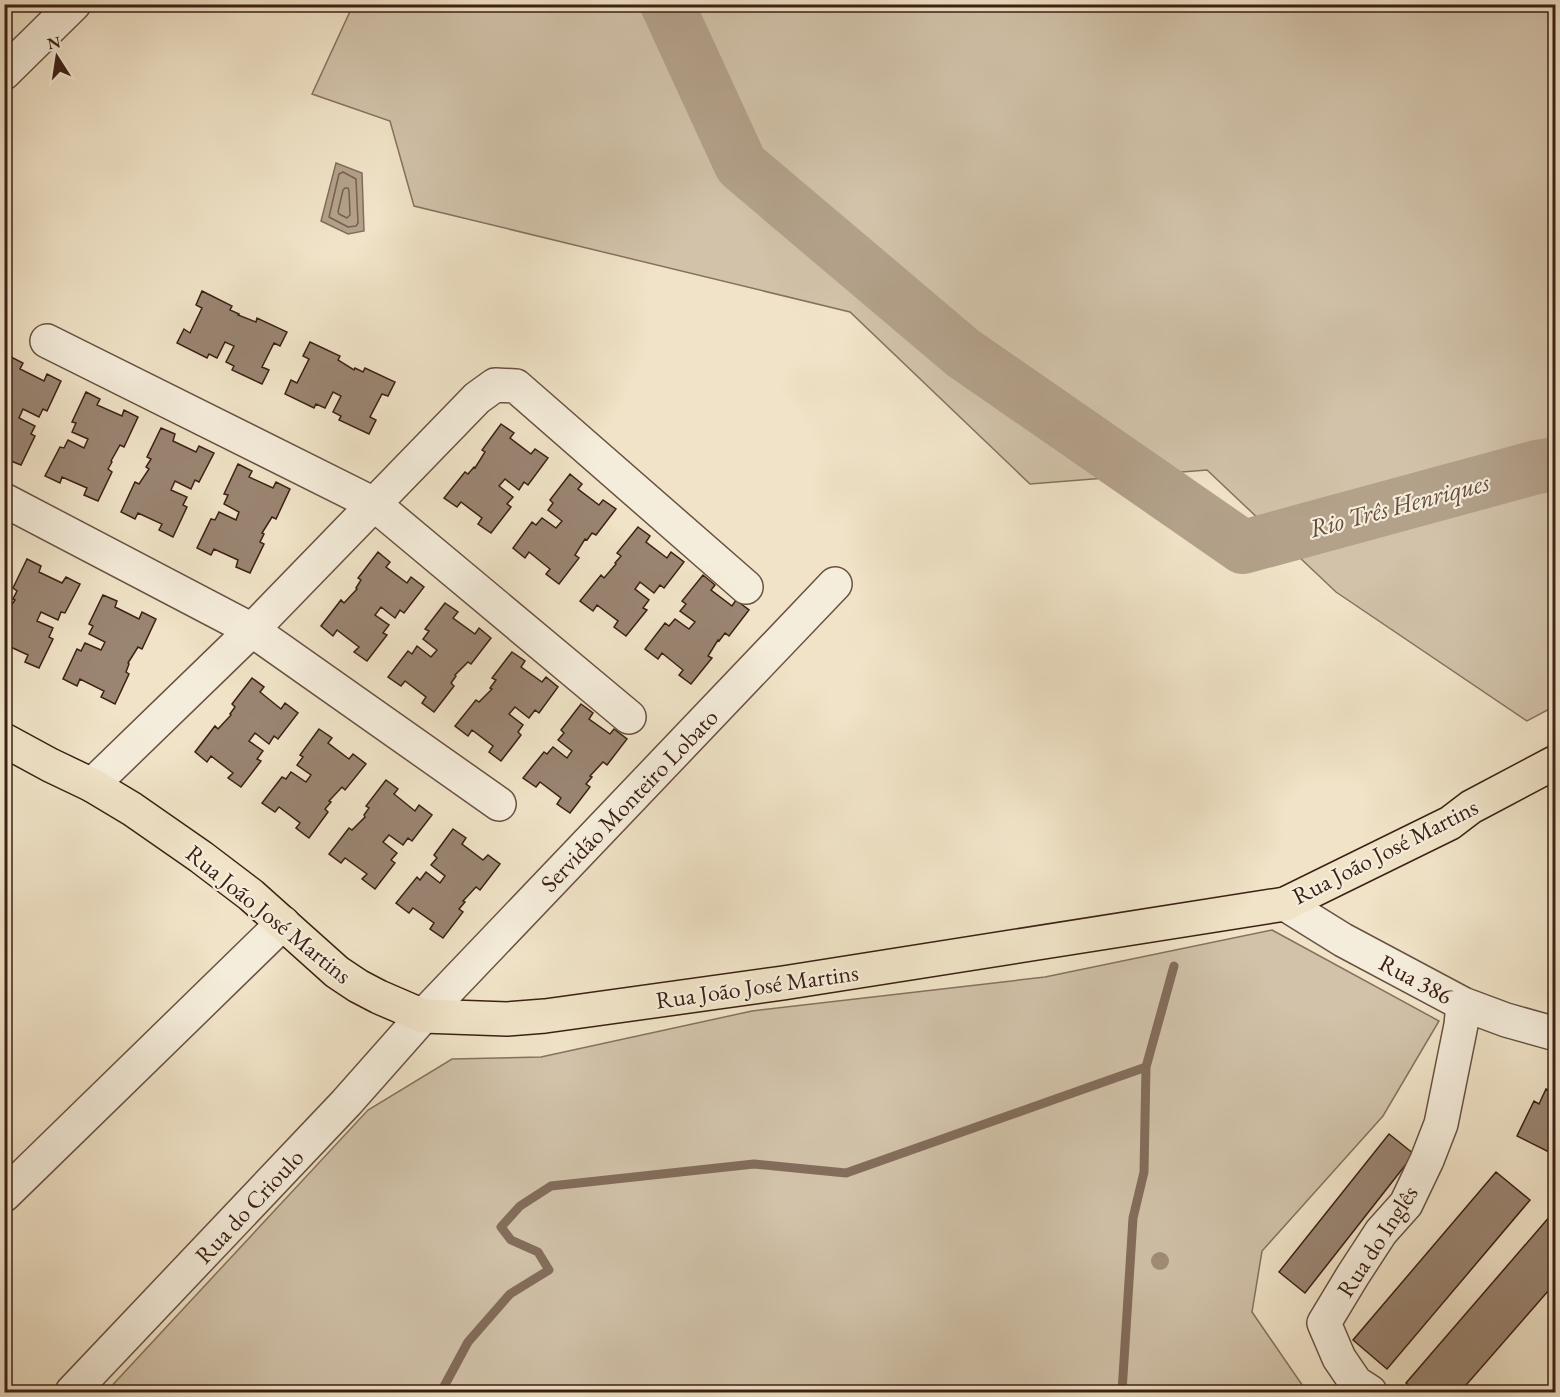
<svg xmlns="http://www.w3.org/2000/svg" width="1560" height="1397" viewBox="0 0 1560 1397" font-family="'EB Garamond',serif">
<rect width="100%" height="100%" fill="#f0e3c7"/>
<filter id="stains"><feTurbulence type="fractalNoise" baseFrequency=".00333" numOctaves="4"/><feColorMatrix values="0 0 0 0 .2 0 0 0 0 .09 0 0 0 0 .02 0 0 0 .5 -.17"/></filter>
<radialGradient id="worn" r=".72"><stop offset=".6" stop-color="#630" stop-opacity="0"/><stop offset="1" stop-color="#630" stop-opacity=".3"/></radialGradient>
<!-- green -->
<path fill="#d1c2a9" stroke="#86715f" stroke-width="1.5" d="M353,5H1555V706L1527,721L1336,592L1207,470L1030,484L850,312L414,206L390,121L312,94Z
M1272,930L1439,1021L1383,1116L1262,1251L1252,1312L1307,1392H106L368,1110L452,1059L541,1057L752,1011L1045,977Z"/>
<!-- water -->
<path fill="#b3a18a" stroke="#836d5b" stroke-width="1.5" d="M336,163L362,173L364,231L348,234L321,221Z"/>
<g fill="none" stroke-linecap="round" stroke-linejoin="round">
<!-- shore -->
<path stroke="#786050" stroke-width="1.5" d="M343,172L356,179L358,223L356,226L348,227L329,217L339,174Z
M345,188H348L349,191L350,215L347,218L339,214L338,212L343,190Z"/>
<!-- stream -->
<path stroke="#836d5b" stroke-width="9" d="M441,1392L468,1342L510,1294L549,1270L538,1252L511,1240L501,1227L520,1206L551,1186L754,1164L846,1173L1146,1067
M1122,1392L1133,1218L1144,1172L1146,1067L1174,966"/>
<!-- river -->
<path stroke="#b3a18a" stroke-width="54" d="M667,4L741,165L963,353L1243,547L1537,467L1556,464"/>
</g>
<!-- building -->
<path fill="#9a8572" stroke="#3c2015" stroke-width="1.5" d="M202,291L232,306L230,310L239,314L238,315L256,322L257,318L287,332L280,346L274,343L262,367L269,370L262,384L232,370L234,366L226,362L234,346L225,342L217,358L209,354L207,358L177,343L184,329L190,333L202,308L196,305Z
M310,342L340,356L338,360L354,370L355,368L363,372L365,368L395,382L388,396L382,394L370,417L376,420L369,434L339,420L341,416L333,412L341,396L333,392L325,408L316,404L314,408L285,394L291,380L297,383L309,359L303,356Z
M9,356L23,363L20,369L44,381L47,374L61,381L47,411L43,409L39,417L23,409L19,418L35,426L31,434L35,436L21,465L6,459L9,452L4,450V364Z
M86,392L100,399L97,405L122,416L124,410L138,417L124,447L120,445L111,461L112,462L108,469L112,472L98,501L84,495L87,488L62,477L60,483L45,476L60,447L64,448L68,440L84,448L88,439L72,432L76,423L72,422Z
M501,424L514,433L510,438L531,454L535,449L548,458L528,485L524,482L519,490L505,479L499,486L513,497L507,504L511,507L491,533L478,524L482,518L461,502L457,507L444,498L465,472L468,474L474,467L475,468L485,452L482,450Z
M161,428L175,434L173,441L196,452L199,446L214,453L199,482L195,480L191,489L175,481L171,490L187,497L183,505L187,507L173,537L159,530L162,524L138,513L135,519L121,512L135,482L139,484L149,469L146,467L151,459L147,457Z
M238,464L252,471L249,477L273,488L276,482L290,489L276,519L272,517L262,533L264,534L260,542L264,544L250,573L236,567L238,560L214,549L211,555L197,548L211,519L215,520L219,512L236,520L239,512L224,504L228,495L224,494Z
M570,474L582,484L578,489L599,505L603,500L616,509L596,535L592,533L587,540L585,539L575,555L579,558L559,584L546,574L550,569L529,552L525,558L513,548L532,522L536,525L542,518L556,528L562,521L548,510L553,503L550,500Z
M638,527L650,536L646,542L667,558L671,552L684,562L664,588L660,585L654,593L640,582L635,589L649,600L643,608L647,610L626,636L614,627L618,621L597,605L593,611L580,601L601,575L604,578L616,564L615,563L621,556L617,553Z
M378,552L390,562L386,567L407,583L411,577L424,587L404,613L400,610L395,618L381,607L375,615L389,625L383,633L387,635L367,661L354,652L359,647L337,630L333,636L321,626L341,600L344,603L357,589L356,588L361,580L358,578Z
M27,559L41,566L39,572L62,583L66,577L80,584L65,613L61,612L58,620L41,612L37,621L53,628L49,637L53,639L39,668L25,662L28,655L4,644V615L15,600L13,599L17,591L13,588Z
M703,575L715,585L711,590L732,606L736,600L749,610L729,636L725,633L719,641L718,640L708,656L712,658L691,684L679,675L683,670L662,653L658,659L645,649L665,623L669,626L675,619L689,629L695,622L680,611L686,604L682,601Z
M103,595L117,601L115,607L139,619L142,612L156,619L142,649L138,647L128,663L129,664L126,672L129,674L115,704L101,697L104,691L80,679L77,686L63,679L77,649L81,651L85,643L101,650L105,642L89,634L93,626L89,624Z
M445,603L458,612L453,618L475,634L479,628L491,638L471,664L468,662L455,675L456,676L451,683L454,686L434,712L422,703L426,697L405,681L401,686L388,677L408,651L412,654L417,646L431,657L437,650L423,639L429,631L425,629Z
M512,652L525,661L521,667L542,682L546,677L558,687L539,713L535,710L529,718L515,707L509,714L523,725L518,732L521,735L501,761L489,752L493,746L472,730L468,736L455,726L476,700L479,702L492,689L490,688L496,680L492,678Z
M252,678L264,687L260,692L281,709L285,703L298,713L278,739L274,736L269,744L255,733L249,741L263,751L257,759L261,761L241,787L228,778L233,773L211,756L207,762L195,752L215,726L218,729L231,715L230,714L235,707L232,704Z
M581,704L593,713L589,719L610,734L614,729L627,739L607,765L603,762L590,776L592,777L586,784L590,787L570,813L557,804L561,798L540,782L536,787L523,778L544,752L547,754L553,747L567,758L572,751L558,740L564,733L561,730Z
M319,729L332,738L328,743L349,759L353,754L366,764L345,790L342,787L329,801L331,802L325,809L328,812L309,838L296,828L300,823L279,807L275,812L262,803L282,777L286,779L291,772L306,782L311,775L297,765L303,757L300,755Z
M386,780L398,789L394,794L415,811L419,805L432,815L412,841L408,838L403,845L389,835L383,842L397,853L391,860L395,863L375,889L362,879L367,874L345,858L341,863L329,854L349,828L352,830L365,817L364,815L369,808L366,806Z
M453,829L466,838L462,844L483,860L488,855L500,864L480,890L476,887L463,901L465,902L459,909L463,912L443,938L430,929L434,923L413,908L409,913L396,903L417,877L420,880L426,872L440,883L445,876L431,865L437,858L434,855Z
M1546,1089L1556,1094L1555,1155L1517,1136L1534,1101L1539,1104Z
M1389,1134L1414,1154L1305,1293L1279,1272Z
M1496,1172L1530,1200L1387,1369L1353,1340Z
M1551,1215L1556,1219V1282L1460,1392H1417L1406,1383Z"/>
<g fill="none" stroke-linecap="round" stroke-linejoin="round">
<defs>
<path id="minor" d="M4,73L74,4
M47,341L374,504L629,717
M4,500L252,630L499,804
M92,785L252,630L477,398L495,385L516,386L746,587
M1285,904L1343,940L1463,1004L1506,1020L1556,1034
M4,1195L283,923
M72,1392L346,1103L423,1016L835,584
M1370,1392L1356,1383L1339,1358L1324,1323L1353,1275L1381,1232L1406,1204L1427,1160L1441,1124L1461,1025L1463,1004"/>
<path id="major" d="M4,740L50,765L92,785L132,809L201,857L251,895L337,972L358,986L379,997L423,1016L507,1019L545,1016L783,983L1285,904L1450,823L1471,807L1556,762"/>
</defs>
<!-- minor casing -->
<use href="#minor" stroke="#695142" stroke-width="36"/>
<!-- major casing -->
<use href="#major" stroke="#3c2015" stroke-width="36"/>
<!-- minor -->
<use href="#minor" stroke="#f5eddb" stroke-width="33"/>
<!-- major -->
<use href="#major" stroke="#f0e3c7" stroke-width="33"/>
</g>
<!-- trees -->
<circle fill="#a18e79" cx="1160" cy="1261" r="9"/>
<g text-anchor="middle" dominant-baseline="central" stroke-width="4.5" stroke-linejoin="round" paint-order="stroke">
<!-- street labels -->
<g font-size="24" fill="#3c2015" stroke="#f5eddb">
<text transform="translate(629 800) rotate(-46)">Servidão Monteiro Lobato</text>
<text transform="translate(1385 851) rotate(-27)">Rua João José Martins</text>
<text transform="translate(269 914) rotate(39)">Rua João José Martins</text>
<text transform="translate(1416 979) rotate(28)">Rua 386</text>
<text transform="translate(757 986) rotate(-8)">Rua João José Martins</text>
<text transform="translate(249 1206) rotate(-47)">Rua do Crioulo</text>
<text transform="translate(1377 1241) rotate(-57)">Rua do Inglês</text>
</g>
<!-- water labels -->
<g font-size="26" font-style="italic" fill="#664d3e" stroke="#f5eddb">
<text transform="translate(1399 505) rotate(-15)">Rio Três Henriques</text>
</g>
</g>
<!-- margin -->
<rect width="1560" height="1397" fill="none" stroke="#f0e3c7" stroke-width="24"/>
<rect x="6" y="6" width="1548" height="1385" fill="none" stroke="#3c2015" stroke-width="3"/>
<rect x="12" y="12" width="1536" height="1373" fill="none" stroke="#3c2015" stroke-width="1.5"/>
<!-- north arrow -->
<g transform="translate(57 57) rotate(348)" stroke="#f5eddb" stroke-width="4.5" paint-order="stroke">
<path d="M0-4.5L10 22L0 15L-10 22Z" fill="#3c2015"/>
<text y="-9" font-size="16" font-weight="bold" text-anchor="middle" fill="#3c2015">N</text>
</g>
<rect width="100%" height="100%" filter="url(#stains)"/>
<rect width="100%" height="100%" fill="url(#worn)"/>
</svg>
